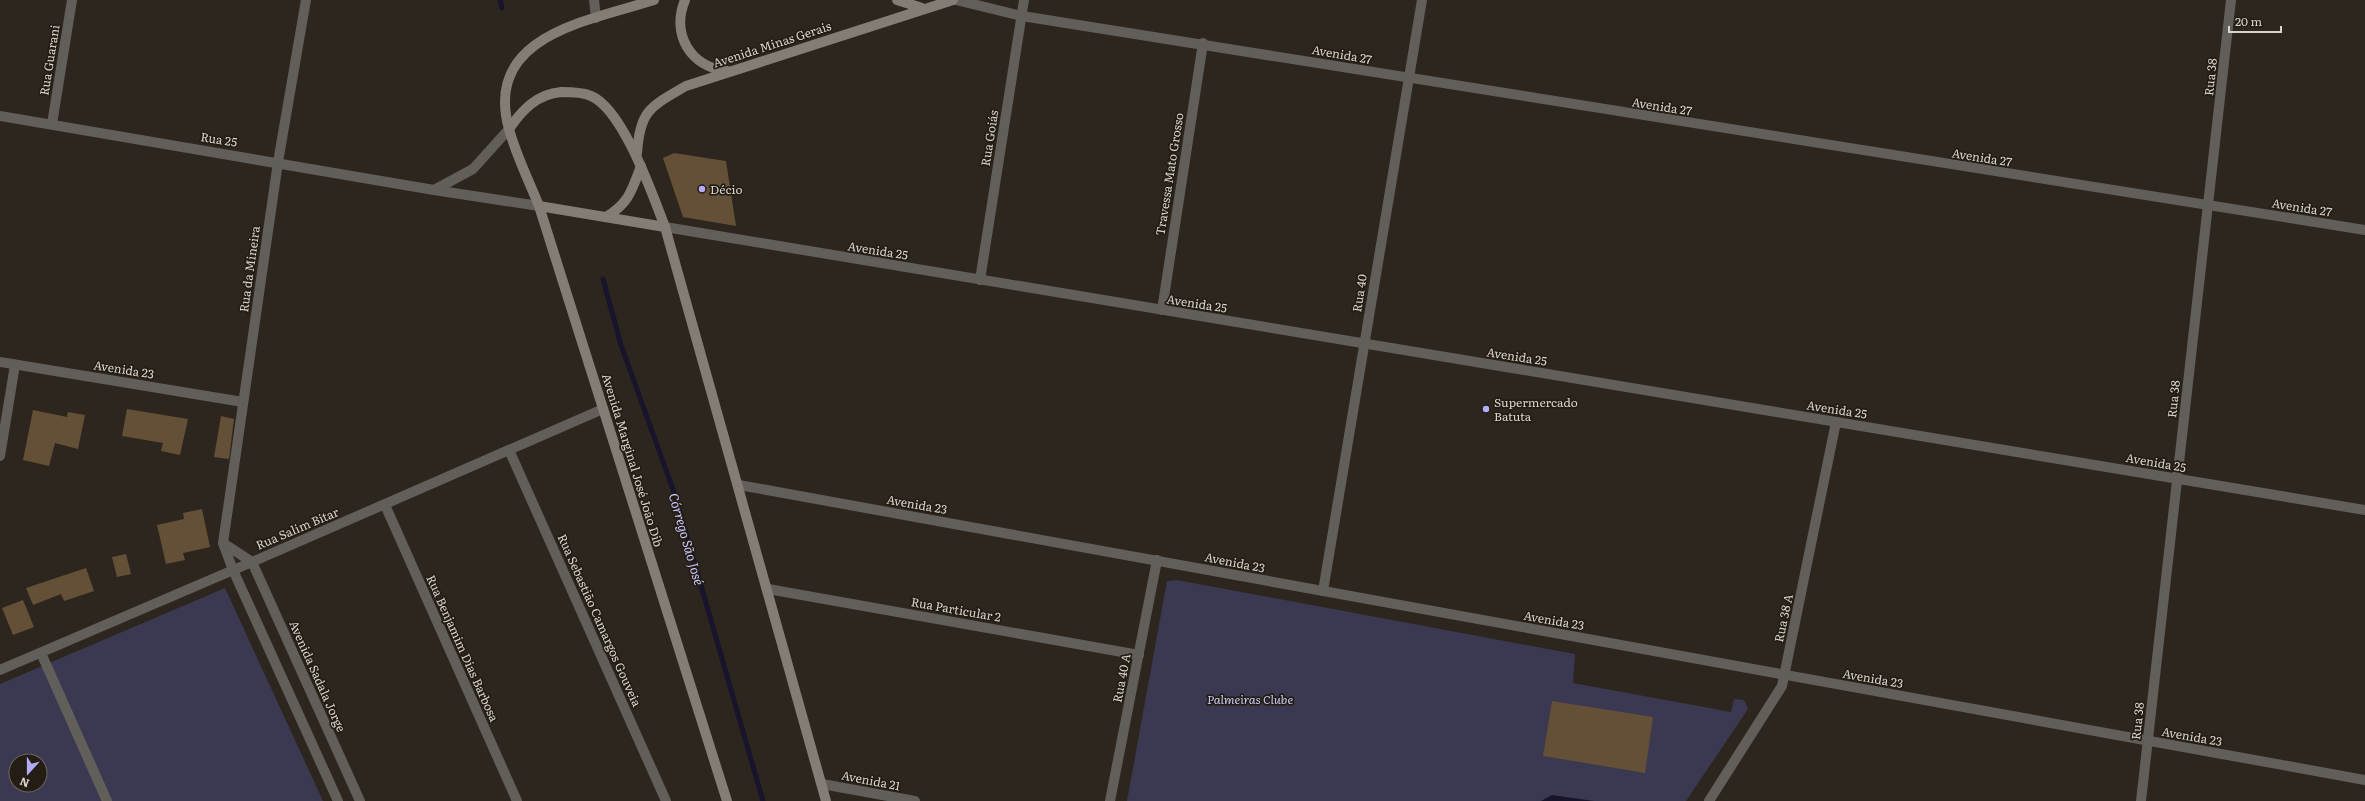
<svg xmlns="http://www.w3.org/2000/svg" width="2365" height="801" viewBox="0 0 2365 801" font-family="Literata,serif">
<rect width="100%" height="100%" fill="#2d261e"/>
<g fill="#3b3951" fill-rule="evenodd">
<polygon points="1177,580 1575,654 1573,683 1731,712 1734,699 1744,700 1748,709 1686,801 1127,801 1167,581"/>
<path d="M225 588 323 801H0V684ZM16 761H40V785H16Z"/>
</g>
<polygon fill="#17142c" points="1552,795 1594,801 1541,801"/>
<g fill="none" stroke-linecap="round" stroke-linejoin="round">
<g stroke="#17142c" stroke-width="5">
<polyline points="500,0 502,8"/>
<polyline points="603,279 621,345 675,495 763,801"/>
</g>
</g>
<g fill="#635036">
<polygon points="674,153 726,161 736,226 683,217 663,158"/>
<polygon points="127,409 188,419 180,455 161,451 163,443 122,436"/>
<polygon points="33,410 67,417 68,412 85,415 78,449 55,443 49,466 23,460"/>
<polygon points="221,416 234,419 229,459 214,457"/>
<polygon points="202,509 210,547 183,553 185,560 166,564 157,525 184,519 183,513"/>
<polygon points="126,554 131,574 117,577 112,557"/>
<polygon points="86,568 94,591 64,601 61,594 33,605 26,588"/>
<polygon points="23,600 34,627 13,635 2,608"/>
<polygon points="1552,701 1653,717 1645,773 1543,756"/>
</g>
<g fill="none" stroke-linecap="round" stroke-linejoin="round">
<g stroke="#625e5a" stroke-width="10">
<polyline points="594,0 596,18"/>
<polyline points="956,0 1022,16 2365,230"/>
<polyline points="52,124 72,0"/>
<polyline points="665,227 2365,510"/>
<polyline points="980,280 1024,0"/>
<polyline points="1162,310 1203,43"/>
<polyline points="0,362 243,402"/>
<polyline points="509,450 666,801"/>
<polyline points="0,456 15,365"/>
<polyline points="739,485 2365,780"/>
<polyline points="385,505 517,801"/>
<polyline points="223,543 252,562 603,409"/>
<polyline points="233,570 223,543 278,162 306,0"/>
<polyline points="768,589 1139,655"/>
<polyline points="1323,591 1422,0"/>
<polyline points="41,653 107,801"/>
<polyline points="822,784 915,801"/>
<polyline points="1110,801 1157,560"/>
<polyline points="1709,801 1782,686 1836,422"/>
<polyline points="2141,801 2231,0"/>
</g>
<g stroke="#625e5a" stroke-width="10">
<polyline points="0,116 434,190 539,206"/>
<polyline points="434,190 473,169 509,129"/>
<polyline points="233,570 338,801"/>
<polyline points="0,670 252,562 360,801"/>
</g>
<g stroke="#837d76" stroke-width="10">
<path d="M654 0C589 21 483 35 509 129 516 155 529 181 539 206L727 801"/>
<path d="M685 0C671 34 690 67 727 71"/>
<polyline points="897,0 922,8"/>
<path d="M509 129C522 110 537 94 561 92 570 92 583 92 591 96 623 109 653 196 665 227L826 801"/>
<path d="M637 153C640 110 650 107 686 86L953 0"/>
<polyline points="539,206 665,227"/>
<path d="M606 217C629 203 632 190 641 166"/>
</g>
</g>
<g fill="#b3adf9" stroke="#231d14" stroke-width="1.5">
<circle cx="702" cy="189" r="4"/>
<circle cx="1486" cy="409" r="4"/>
</g>
<g text-anchor="middle" dominant-baseline="central" stroke-width="3.5" stroke-linejoin="round" paint-order="stroke">
<g font-size="12" fill="#d7d3cd" stroke="#231d14">
<text transform="translate(772 44) rotate(-18)">Avenida Minas Gerais</text>
<text transform="translate(1342 54) rotate(10)">Avenida 27</text>
<text transform="translate(49 60) rotate(-81)">Rua Guarani</text>
<text transform="translate(2210 77) rotate(-84)">Rua 38</text>
<text transform="translate(1662 106) rotate(9)">Avenida 27</text>
<text transform="translate(989 138) rotate(-81)">Rua Goiás</text>
<text transform="translate(219 139) rotate(9)">Rua 25</text>
<text transform="translate(1982 157) rotate(9)">Avenida 27</text>
<text transform="translate(1169 174) rotate(-81)">Travessa Mato Grosso</text>
<text transform="translate(2302 207) rotate(9)">Avenida 27</text>
<text transform="translate(878 250) rotate(9)">Avenida 25</text>
<text transform="translate(249 269) rotate(-82)">Rua da Mineira</text>
<text transform="translate(1359 293) rotate(-81)">Rua 40</text>
<text transform="translate(1197 303) rotate(9)">Avenida 25</text>
<text transform="translate(1517 356) rotate(9)">Avenida 25</text>
<text transform="translate(124 369) rotate(9)">Avenida 23</text>
<text transform="translate(2173 399) rotate(-84)">Rua 38</text>
<text transform="translate(1837 409) rotate(9)">Avenida 25</text>
<text transform="translate(633 460) rotate(73)">Avenida Marginal José João Dib</text>
<text transform="translate(2156 462) rotate(10)">Avenida 25</text>
<text transform="translate(917 504) rotate(10)">Avenida 23</text>
<text transform="translate(297 528) rotate(-23)">Rua Salim Bitar</text>
<text transform="translate(1235 562) rotate(11)">Avenida 23</text>
<text transform="translate(956 609) rotate(10)">Rua Particular 2</text>
<text transform="translate(1783 618) rotate(-78)">Rua 38 A</text>
<text transform="translate(600 620) rotate(66)">Rua Sebastião Camargos Gouveia</text>
<text transform="translate(1554 620) rotate(10)">Avenida 23</text>
<text transform="translate(463 648) rotate(66)">Rua Benjamim Dias Barbosa</text>
<text transform="translate(318 676) rotate(66)">Avenida Sadala Jorge</text>
<text transform="translate(1121 678) rotate(-79)">Rua 40 A</text>
<text transform="translate(1873 678) rotate(10)">Avenida 23</text>
<text transform="translate(2137 721) rotate(-84)">Rua 38</text>
<text transform="translate(2192 736) rotate(10)">Avenida 23</text>
<text transform="translate(871 780) rotate(11)">Avenida 21</text>
</g>
<g font-size="12" fill="#d7d3cd" stroke="#231d14" text-anchor="start">
<text x="710" y="189">Décio</text>
<text x="1494" y="402">Supermercado<tspan x="1494" dy="14">Batuta</tspan></text>
</g>
<g font-size="12" font-style="italic" fill="#ccc9f6" stroke="#231d14">
<text x="1250" y="699">Palmeiras Clube</text>
</g>
<g font-size="13" font-style="italic" fill="#c9c6fd" stroke="#231d14">
<text transform="translate(687 539) rotate(74)">Córrego São José</text>
</g>
</g>
<g transform="translate(28 773) rotate(201)"><circle r="19" fill="#231d14" stroke="#6b665e"/>
<path d="M0-3L7 15L0 10L-7 15Z" fill="#b3adf9"/>
<text y="-6" font-size="11" font-weight="bold" text-anchor="middle" fill="#d7d3cd">N</text>
</g>
<path d="M2229 26v6h52v-6" fill="none" stroke="#d7d3cd" stroke-width="2"/>
<text x="2235" y="26" font-size="12" fill="#d7d3cd" stroke="#231d14" stroke-width="3" paint-order="stroke">20 m</text>
</svg>
